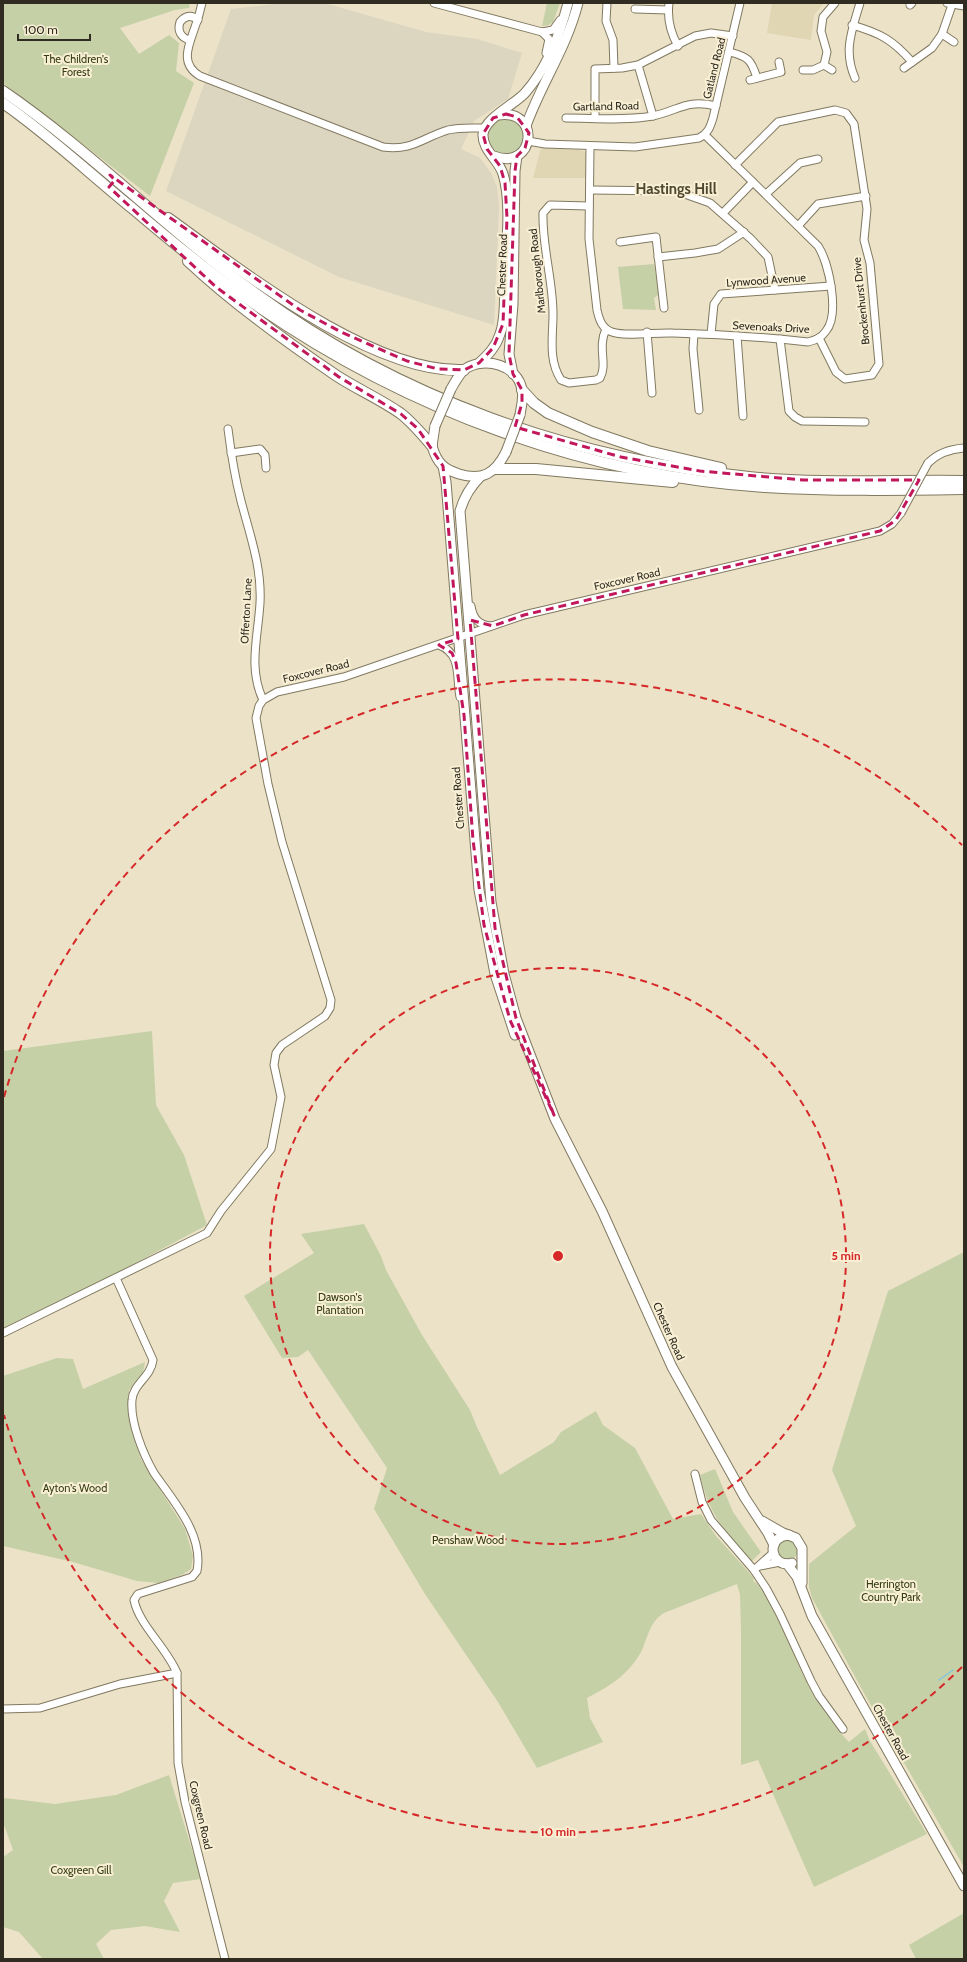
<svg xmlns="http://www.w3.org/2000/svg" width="967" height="1962" viewBox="0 0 967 1962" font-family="Cabin,sans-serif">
<rect width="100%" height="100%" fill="#ebe2c7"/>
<g fill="#e0d6b4">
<polygon points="772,3 824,3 814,15 811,40 767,33"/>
<polygon points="541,148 579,150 586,152 587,178 533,178"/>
</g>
<polygon fill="#dcd5c0" points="324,3 426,32 477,39 522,53 508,99 474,121 461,149 480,158 491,173 497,187 499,206 494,325 339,277 166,191 231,9 275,4"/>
<g fill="#c6d0a7">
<polygon points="3,3 190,3 189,8 175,10 120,28 139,54 169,35 179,43 176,71 194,83 150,196 3,83"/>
<polygon points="547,3 560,3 553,22 549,25 542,26"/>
<circle cx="506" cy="136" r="18"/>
<polygon points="654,264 659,294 654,298 656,310 623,309 618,267"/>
<polygon points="152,1031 156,1105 184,1155 207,1225 51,1308 3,1330 3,1051"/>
<path d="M364 1224 381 1256 386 1270 422 1335 470 1410 477 1427 500 1475 554 1442 561 1432 596 1411 603 1425 635 1448 673 1519 701 1514 716 1536 754 1578 753 1581C768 1587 795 1659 804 1677 817 1700 831 1724 849 1742L865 1729 870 1741 927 1834 814 1887 758 1760 741 1765V1629L740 1595 737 1584 664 1613C649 1622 648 1638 641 1652 628 1675 610 1686 587 1698L590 1718 603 1742 537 1768 498 1702 425 1594 374 1509 387 1468 308 1350 298 1357 282 1358 244 1296 314 1253 301 1234Z"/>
<polygon points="964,1252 964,1867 864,1693 812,1598 809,1587 809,1564 856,1526 832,1470 888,1291"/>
<polygon points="57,1358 73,1359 83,1389 145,1362 143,1373 129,1390 129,1416 141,1459 185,1529 193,1556 191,1569 182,1575 159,1583 137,1581 73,1562 3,1546 3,1376"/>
<path d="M715 1469 733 1512 761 1552 751 1562C725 1531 709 1515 700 1475Z"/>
<circle cx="788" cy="1550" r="10"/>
<polygon points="169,1775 201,1879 173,1883 164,1901 180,1932 145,1926 111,1930 96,1944 104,1959 43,1959 19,1932 3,1927 3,1857 13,1850 3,1822 3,1801 5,1798 55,1804 116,1795"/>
<polygon points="964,1913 964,1959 916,1959 909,1945"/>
</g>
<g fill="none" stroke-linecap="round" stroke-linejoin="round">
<polyline stroke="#81c8da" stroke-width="1.5" points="939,1680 953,1670"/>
<defs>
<g id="minor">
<path d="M202 3C200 10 199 17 196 24 190 43 178 63 200 76L383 147C412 151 422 138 448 130 460 127 472 128 484 128"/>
<polyline points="434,3 542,32 553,30 560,20"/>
<polyline points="607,3 606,21 613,40 614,68"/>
<path d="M669 3C667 19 670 32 678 46"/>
<polyline points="947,3 964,6"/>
<polyline points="910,5 912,3"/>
<polyline points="635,9 668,10"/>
<path d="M852 25C880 33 893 40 912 62"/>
<polyline points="542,32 549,39 546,53"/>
<polyline points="942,34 954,42"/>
<path d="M190 40C181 38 177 31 180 22 185 16 191 14 198 20"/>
<path d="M730 52C748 57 751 59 757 78"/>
<polyline points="638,65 653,116"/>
<polyline points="824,65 832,70"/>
<polyline points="904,68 932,48 942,34 952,5"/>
<polyline points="803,70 813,70 824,65 827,52 821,31 823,17 835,3"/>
<path d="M855 78C843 51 852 30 860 3"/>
<polyline points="750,80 781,72 779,62"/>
<path d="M566 118C594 118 624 121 653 116 680 110 686 99 716 106"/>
<polyline points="595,118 595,69 622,68 638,65 695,36 711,33 733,36"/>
<path d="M528 141 545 144 635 147 699 138C708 133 710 128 713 118L740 3"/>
<path d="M590 146 589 239 597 310C599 319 602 329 612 332 625 337 657 332 673 333 718 334 763 337 808 342 816 340 821 338 826 331 840 314 829 263 818 246L705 135"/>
<polyline points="735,165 778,122 835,110 846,113 854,124 867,209 864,240 870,263 879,364 872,375 845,379 836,372 819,338"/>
<polyline points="590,190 676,191 710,203 751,239 768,257 775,290"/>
<polyline points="766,194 800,163 818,159"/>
<path d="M589 206 550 205 543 213C542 247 553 280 553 314 553 337 548 360 561 380L569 383 596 380 600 378C608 364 597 348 606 329"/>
<polyline points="723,213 753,182"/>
<polyline points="798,226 818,204 866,196"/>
<polyline points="620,242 656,237 664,308"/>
<polyline points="658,257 695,253 718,249 744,232"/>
<polyline points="647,332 652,393"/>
<polyline points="694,334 693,349 699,410"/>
<polyline points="711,334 714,304 721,294 831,286"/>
<polyline points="737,336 743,416"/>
<polyline points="780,339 789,411 795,417 802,421 865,422"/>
<path d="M228 429C231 453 235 478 241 501 250 535 262 568 260 603 258 637 248 668 263 700"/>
<polyline points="231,453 260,449 265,455 266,468"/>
<path d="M928 463C938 453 950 449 964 448"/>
<path d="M471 606C473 618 478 625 491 626"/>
<path d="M439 645C462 654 456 676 460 697"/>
<path d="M116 1278 153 1360C151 1377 133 1384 132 1400 130 1422 143 1454 154 1473 173 1501 204 1534 197 1571L192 1577 138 1594 134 1600C139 1625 167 1648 177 1673L178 1763 185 1802 225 1959"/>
<polyline points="3,1333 207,1233 221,1211 271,1149 281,1097 274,1065 276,1053 282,1045 325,1016 330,1008 331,1000 282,842 268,784 256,718 259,706 263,700 277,692 344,677 524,615 880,531 892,524 901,513"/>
<polyline points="695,1474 702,1502 711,1520 754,1570 766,1588 780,1614 811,1681 819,1696 843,1729"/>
<polyline points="760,1566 780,1562"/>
<polyline points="754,1570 773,1553"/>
<polyline points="3,1709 40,1708 120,1684 177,1673"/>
</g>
<g id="major">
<path d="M526 126C541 84 567 47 578 3"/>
<path d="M494 156C535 172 542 108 498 115"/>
<path d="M479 363C488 355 496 347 500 334 506 318 504 297 505 280 506 249 512 203 503 174 499 160 482 150 483 134 485 118 514 105 525 93 547 68 560 34 568 3"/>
<polyline points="513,374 509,354 513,304 515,171 517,156"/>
<path d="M451 389C455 382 459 374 465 369 485 356 518 365 522 390 524 398 521 407 520 415"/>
<path d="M435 426 432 446C434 453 437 460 442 465 446 469 453 472 459 474 482 481 495 474 506 452"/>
<polyline points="443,466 446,482 479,890 495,974 515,1035"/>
<path d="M480 477C470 487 464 497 460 511L491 902 504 974 516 1018 555 1119 602 1211 672 1367 745 1498 768 1533 774 1545"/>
<polyline points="762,1521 783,1533 796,1538 802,1548 802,1583"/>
<path d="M789 1535C764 1537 771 1569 792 1563"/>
<polyline points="787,1564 797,1577 812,1616 964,1886"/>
</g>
<g id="highway">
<path d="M3 91C92 152 167 230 255 293 399 398 571 459 749 477 819 484 894 480 964 481"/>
<path d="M3 103C49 135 89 173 132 208 173 243 215 277 259 307 407 409 585 476 765 487 831 491 898 490 964 489"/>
<path d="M168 218C242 271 372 374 464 370"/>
<path d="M188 261C234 304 285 341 337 376 357 389 380 399 400 413 412 422 422 434 432 446"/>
<polyline points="522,390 534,403 548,413 592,432 648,451 721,468"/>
<polyline points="495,469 536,469 673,482"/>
</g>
</defs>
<use href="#minor" stroke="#817960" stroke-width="9"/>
<use href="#major" stroke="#817960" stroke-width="11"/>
<use href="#highway" stroke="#817960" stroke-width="12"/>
<use href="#minor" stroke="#fff" stroke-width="7"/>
<use href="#major" stroke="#fff" stroke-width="9"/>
<use href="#highway" stroke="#fff" stroke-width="10"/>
<defs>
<polyline id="minor-bridge" points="901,513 928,463"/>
<g id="major-bridge">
<polyline points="435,426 451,389"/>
<polyline points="506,452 520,415"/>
</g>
</defs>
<use href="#minor-bridge" stroke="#817960" stroke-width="9" stroke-linecap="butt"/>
<use href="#major-bridge" stroke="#817960" stroke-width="11" stroke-linecap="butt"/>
<use href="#minor-bridge" stroke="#fff" stroke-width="7"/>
<use href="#major-bridge" stroke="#fff" stroke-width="9"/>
</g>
<path fill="none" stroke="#c2185b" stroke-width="3" stroke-dasharray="8 5" stroke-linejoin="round" d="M506 114 517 117 529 133 525 148 517 156 515 171 509 354 513 374 522 390V403L515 427 621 457 700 471 803 480H919L896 520 880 531 524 615 493 626 470 620 495 928 516 1018 554 1115 510 1020 484 925 473 840 464 715 456 663 452 653 439 645 458 639 443 466 418 429 401 414 339 377 216 287 109 187 115 180 110 175 300 310 341 332 407 361 438 369 464 370 479 363 493 348 503 324 507 218 505 183 500 166 487 149 483 134 493 118Z"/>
<g fill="none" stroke="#d62828" stroke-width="2" stroke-dasharray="7 5">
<circle cx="558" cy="1256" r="288"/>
<path d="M962 1667A576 576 0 0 1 4 1415M4 1097A576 576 0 0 1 962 845"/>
</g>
<g text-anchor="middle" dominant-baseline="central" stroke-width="4" stroke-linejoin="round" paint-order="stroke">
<g font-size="11" fill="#343c12" stroke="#f8efd4">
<text x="76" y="59">The Children's<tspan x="76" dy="13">Forest</tspan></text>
<text x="340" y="1297">Dawson's<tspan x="340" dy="13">Plantation</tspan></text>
<text x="75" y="1488">Ayton's Wood</text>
<text x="468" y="1540">Penshaw Wood</text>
<text x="891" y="1584">Herrington<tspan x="891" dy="13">Country Park</tspan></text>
<text x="81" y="1870">Coxgreen Gill</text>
</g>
<g font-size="11" fill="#302c22" stroke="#f8efd4">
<text transform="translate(714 68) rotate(-76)">Gatland Road</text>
<text transform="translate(606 106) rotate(-1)">Gartland Road</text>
<text transform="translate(502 265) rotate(-88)">Chester Road</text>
<text transform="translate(537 271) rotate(-96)">Marlborough Road</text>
<text transform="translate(766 280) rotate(-4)">Lynwood Avenue</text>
<text transform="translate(861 301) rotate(-96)">Brockenhurst Drive</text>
<text transform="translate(771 327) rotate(3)">Sevenoaks Drive</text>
<text transform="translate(627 579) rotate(-13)">Foxcover Road</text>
<text transform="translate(246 611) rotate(-87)">Offerton Lane</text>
<text transform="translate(316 671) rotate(-14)">Foxcover Road</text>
<text transform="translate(458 798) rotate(-94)">Chester Road</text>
<text transform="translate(669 1331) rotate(66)">Chester Road</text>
<text transform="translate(891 1732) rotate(61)">Chester Road</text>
<text transform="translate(201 1815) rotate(77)">Coxgreen Road</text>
</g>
<g font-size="15" font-weight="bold" fill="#4e4730" stroke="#f8efd4">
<text x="676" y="189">Hastings Hill</text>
</g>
</g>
<circle cx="558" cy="1256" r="6" fill="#d62828" stroke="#f8efd4" stroke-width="2"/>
<g font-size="12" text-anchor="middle" font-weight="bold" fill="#d62828" stroke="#f8efd4" stroke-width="4" stroke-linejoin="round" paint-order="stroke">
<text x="846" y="1260">5 min</text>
<text x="558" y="1836">10 min</text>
</g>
<rect width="967" height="1962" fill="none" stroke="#302c22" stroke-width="8"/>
<path d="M18 34v6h72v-6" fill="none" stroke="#302c22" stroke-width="2"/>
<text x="24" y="34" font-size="12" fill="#302c22" stroke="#f8efd4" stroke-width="3" paint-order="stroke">100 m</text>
</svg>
